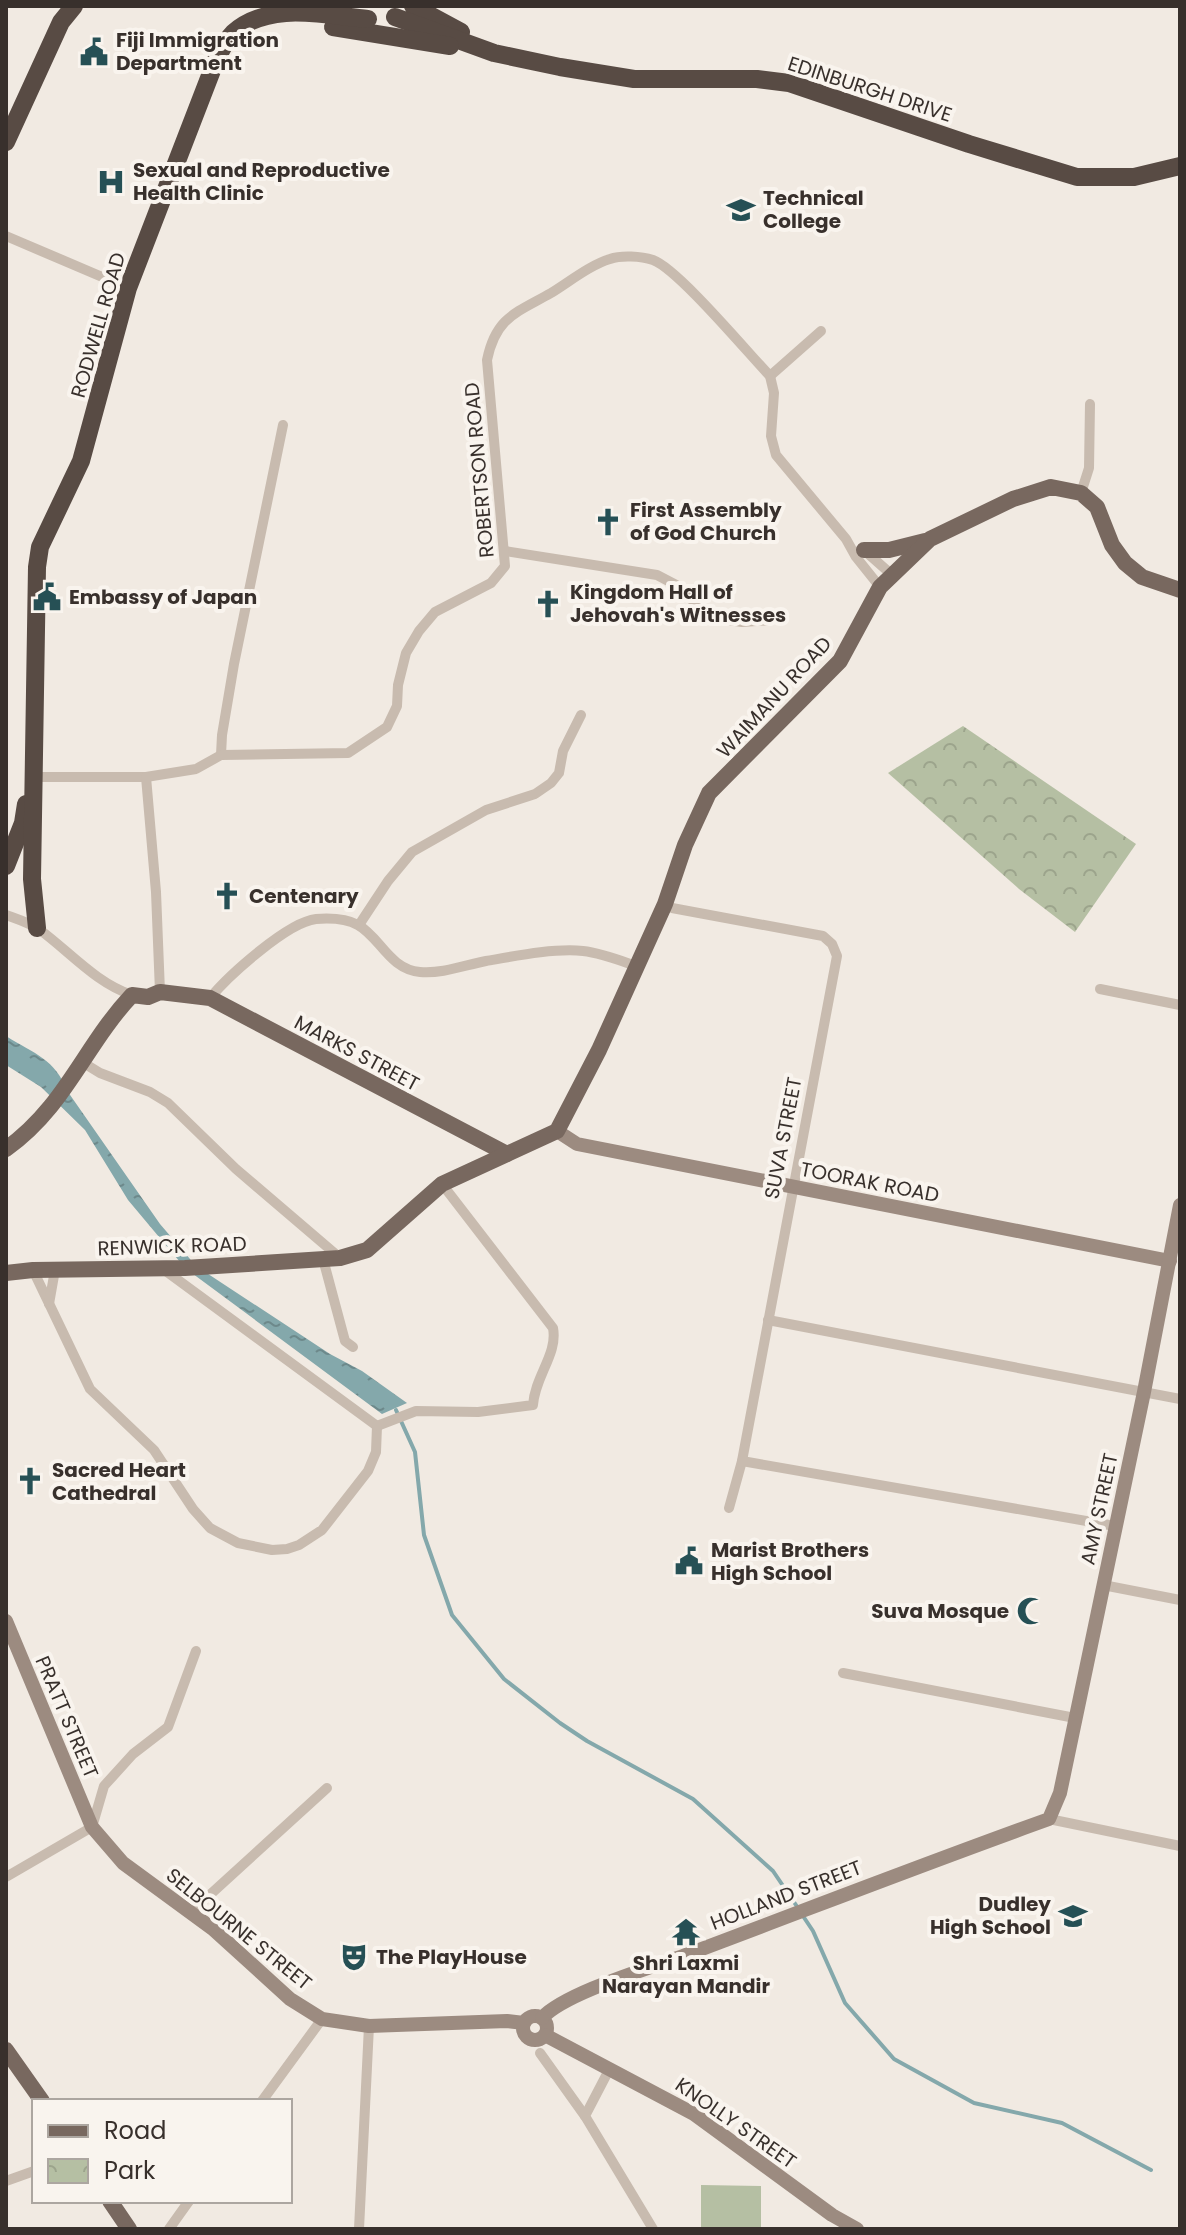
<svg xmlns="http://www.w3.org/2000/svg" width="1186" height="2235" viewBox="0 0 1186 2235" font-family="Poppins,sans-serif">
<defs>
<pattern id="park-crowns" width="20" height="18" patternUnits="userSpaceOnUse" patternTransform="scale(2)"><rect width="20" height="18" fill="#b5bfa3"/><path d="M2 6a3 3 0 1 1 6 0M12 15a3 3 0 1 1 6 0" fill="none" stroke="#9ca48c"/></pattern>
<pattern id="water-ripples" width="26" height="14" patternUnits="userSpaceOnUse" patternTransform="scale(2)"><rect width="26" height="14" fill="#84a8ab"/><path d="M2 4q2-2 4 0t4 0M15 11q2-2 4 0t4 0" fill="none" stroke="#6d898b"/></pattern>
</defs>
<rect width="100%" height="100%" fill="#f1eae2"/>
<polygon fill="#b5bfa3" points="701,2185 761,2186 761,2229 701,2229"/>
<polygon fill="url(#park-crowns)" points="963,726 1136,844 1075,932 1019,889 888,773"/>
<path fill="url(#water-ripples)" d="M6 1036C36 1055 54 1058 68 1092L160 1224 196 1266 330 1354 362 1371 407 1403 382 1414 185 1268 128 1200 85 1130 41 1087 6 1065Z"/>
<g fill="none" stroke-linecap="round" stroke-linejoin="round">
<g stroke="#84a8ab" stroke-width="4">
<polyline points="396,1410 415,1452 424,1535 452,1615 504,1679 560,1723 587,1741 693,1799 773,1871 798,1908"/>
<polyline points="803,1916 813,1931 845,2003 894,2059 974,2103 1062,2123 1151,2170"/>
</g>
<g stroke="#c8bbaf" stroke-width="10">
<polyline points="6,236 128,288"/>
<polyline points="770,376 821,331"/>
<polyline points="1081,493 1089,468 1090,404"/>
<polyline points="505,551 657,575 680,587 708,617 742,622 771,620"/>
<polyline points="865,551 891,574"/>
<polyline points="221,755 222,735 234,664 283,425"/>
<path d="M35 777H146L196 769 221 755 348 753 387 727 397 706 398 685 406 653 419 631 435 612 491 583 505 566 487 360C496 317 516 313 551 293 569 282 590 265 610 259 621 255 641 256 653 260 678 269 748 353 770 376L774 393 771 436 776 455 846 539 856 557 880 587"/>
<polyline points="146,777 156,892 160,992"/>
<polyline points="665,904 672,908 823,936 832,944 837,956 742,1461 729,1508"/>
<path d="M6 915C17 919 30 923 40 930 70 952 96 983 132 995"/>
<polyline points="359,925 388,881 412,852 486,810 535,794 551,783 559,773 563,751 581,715"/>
<polyline points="1100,989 1180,1005"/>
<path d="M210 998C229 975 288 922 316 919 329 918 347 919 358 925 380 937 389 969 420 972 442 974 465 965 486 961 515 956 555 948 583 951 601 953 619 960 636 966"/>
<polyline points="82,1062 100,1073 150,1092 168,1103 236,1169 339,1257"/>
<polyline points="323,1259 345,1341 353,1347"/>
<polyline points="163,1269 377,1426"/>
<polyline points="33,1270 90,1389 154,1450 193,1509 210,1528 238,1543 272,1550 287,1549 299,1545 322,1530 368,1471 376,1452 377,1426"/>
<polyline points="49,1304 55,1270"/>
<polyline points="768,1320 1180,1399"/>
<path d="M377 1426 416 1411 478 1412 533 1405C535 1376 558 1354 553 1328L442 1184"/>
<polyline points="742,1461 1115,1526"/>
<polyline points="1103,1585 1180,1600"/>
<polyline points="843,1673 1075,1718"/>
<polyline points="1049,1819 1180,1846"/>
<polyline points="6,1877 92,1827 104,1786 133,1754 168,1727 196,1651"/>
<polyline points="191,1912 327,1788"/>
<polyline points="540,2053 585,2116"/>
<polyline points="610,2068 585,2116 653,2229"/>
<polyline points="262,2101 322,2019"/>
<polyline points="6,2181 34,2171"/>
<polyline points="169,2229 189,2201"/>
<polyline points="359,2229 369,2026"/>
</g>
<g stroke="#9c8b80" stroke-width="14">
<polyline points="557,1131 577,1144 1170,1261"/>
<polyline points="6,1621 92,1827 123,1863 213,1929 290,1999 322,2019 369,2026 507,2021 524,2023"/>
<circle cx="535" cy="2028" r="12"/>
<path d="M542 2018C566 1992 654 1967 691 1953 811 1908 929 1862 1049 1819L1060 1793 1144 1392 1180 1205"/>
<polyline points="545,2035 694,2114 832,2215 857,2229"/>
</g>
<g stroke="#78685f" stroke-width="16">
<polyline points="864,550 889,550 925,541"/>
<path d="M6 1149C66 1106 84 1046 132 995L148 997 160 992 210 998 507 1154 557 1131 599 1050 665 904 685 845 709 793 840 661 880 587 930 539 1013 499 1051 487 1081 493 1097 507 1112 545 1125 563 1142 577 1180 590"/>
<polyline points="6,1273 33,1270 185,1268 340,1258 367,1250 442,1184 507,1154"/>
<polyline points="6,2050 42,2101"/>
<polyline points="110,2201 129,2229"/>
</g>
<g stroke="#584b44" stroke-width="18">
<polyline points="413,6 461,32"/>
<polyline points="395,17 494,53 560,67 634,79 757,79 789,83 969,144 1077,177 1134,177 1180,166"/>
<polyline points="333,27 450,46"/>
<polyline points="6,142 61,22 74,6"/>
<polyline points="6,866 23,823 26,804"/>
<path d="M37 928 32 879 37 567 40 547 81 461 128 288 216 60C221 51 226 40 233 33 269 1 324 15 368 19"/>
</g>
</g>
<defs>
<symbol id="civic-bare" viewBox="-9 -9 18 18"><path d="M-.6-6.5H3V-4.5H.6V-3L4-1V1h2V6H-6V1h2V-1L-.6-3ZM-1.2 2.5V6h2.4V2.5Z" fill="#265055" stroke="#f9f4ee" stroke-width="2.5" paint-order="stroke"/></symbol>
<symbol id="hospital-bare" viewBox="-9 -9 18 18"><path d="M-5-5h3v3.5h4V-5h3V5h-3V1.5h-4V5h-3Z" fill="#265055" stroke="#f9f4ee" stroke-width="2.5" paint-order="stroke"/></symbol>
<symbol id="university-bare" viewBox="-9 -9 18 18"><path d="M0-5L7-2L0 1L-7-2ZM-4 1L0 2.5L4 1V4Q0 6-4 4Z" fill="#265055" stroke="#f9f4ee" stroke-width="2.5" paint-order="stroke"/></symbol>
<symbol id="church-bare" viewBox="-9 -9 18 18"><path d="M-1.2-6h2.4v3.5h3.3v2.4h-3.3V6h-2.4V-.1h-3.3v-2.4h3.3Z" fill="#265055" stroke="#f9f4ee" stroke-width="2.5" paint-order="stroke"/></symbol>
<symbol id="mosque-bare" viewBox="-9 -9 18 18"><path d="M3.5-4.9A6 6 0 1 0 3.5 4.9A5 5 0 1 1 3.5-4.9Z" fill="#265055" stroke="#f9f4ee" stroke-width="2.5" paint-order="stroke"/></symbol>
<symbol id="school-bare" viewBox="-9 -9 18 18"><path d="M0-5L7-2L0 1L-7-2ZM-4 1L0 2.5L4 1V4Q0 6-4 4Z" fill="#265055" stroke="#f9f4ee" stroke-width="2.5" paint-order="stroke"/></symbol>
<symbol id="temple-bare" viewBox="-9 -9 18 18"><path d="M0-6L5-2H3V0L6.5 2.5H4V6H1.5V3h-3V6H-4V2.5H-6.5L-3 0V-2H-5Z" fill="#265055" stroke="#f9f4ee" stroke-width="2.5" paint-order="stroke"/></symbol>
<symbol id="theatre-bare" viewBox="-9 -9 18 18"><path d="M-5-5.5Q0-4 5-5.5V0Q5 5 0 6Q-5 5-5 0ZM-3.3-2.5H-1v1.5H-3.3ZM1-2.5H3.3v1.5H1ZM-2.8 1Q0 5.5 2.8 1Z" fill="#265055" stroke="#f9f4ee" stroke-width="2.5" paint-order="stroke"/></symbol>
</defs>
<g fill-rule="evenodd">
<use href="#civic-bare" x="74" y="32" width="40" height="40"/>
<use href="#hospital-bare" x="91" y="162" width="40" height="40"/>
<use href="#university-bare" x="721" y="190" width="40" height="40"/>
<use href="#church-bare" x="588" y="502" width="40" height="40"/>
<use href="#civic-bare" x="27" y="577" width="40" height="40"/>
<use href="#church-bare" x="528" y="584" width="40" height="40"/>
<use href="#church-bare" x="207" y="876" width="40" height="40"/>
<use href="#church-bare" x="10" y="1461" width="40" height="40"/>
<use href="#civic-bare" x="669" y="1541" width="40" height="40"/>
<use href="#mosque-bare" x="1011" y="1591" width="40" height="40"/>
<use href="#school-bare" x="1053" y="1896" width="40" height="40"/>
<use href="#temple-bare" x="666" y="1912" width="40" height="40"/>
<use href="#theatre-bare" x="334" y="1937" width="40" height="40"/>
</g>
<g text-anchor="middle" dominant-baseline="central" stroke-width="8" stroke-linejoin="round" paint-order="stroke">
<g font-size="20" font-weight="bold" fill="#38302c" stroke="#f9f4ee" text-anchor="start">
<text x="116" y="40">Fiji Immigration<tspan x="116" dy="23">Department</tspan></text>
<text x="133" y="170">Sexual and Reproductive<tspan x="133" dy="23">Health Clinic</tspan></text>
<text x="763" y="198">Technical<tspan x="763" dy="23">College</tspan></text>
<text x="630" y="510">First Assembly<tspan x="630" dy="23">of God Church</tspan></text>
<text x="570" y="592">Kingdom Hall of<tspan x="570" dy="23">Jehovah's Witnesses</tspan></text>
<text x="69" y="597">Embassy of Japan</text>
<text x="249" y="896">Centenary</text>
<text x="52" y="1470">Sacred Heart<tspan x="52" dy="23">Cathedral</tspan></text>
<text x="711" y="1550">Marist Brothers<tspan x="711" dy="23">High School</tspan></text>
<text x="1009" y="1611" text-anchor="end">Suva Mosque</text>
<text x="1051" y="1904" text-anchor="end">Dudley<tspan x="1051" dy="23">High School</tspan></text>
<text x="376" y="1957">The PlayHouse</text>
<text x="686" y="1963" text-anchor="middle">Shri Laxmi<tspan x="686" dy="23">Narayan Mandir</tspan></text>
</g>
<g font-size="20" fill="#38302c" stroke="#f9f4ee">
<text transform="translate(870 89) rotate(18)">EDINBURGH DRIVE</text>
<text transform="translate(98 325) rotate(-74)">RODWELL ROAD</text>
<text transform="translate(479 470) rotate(-95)">ROBERTSON ROAD</text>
<text transform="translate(774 697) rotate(-47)">WAIMANU ROAD</text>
<text transform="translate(357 1053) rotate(28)">MARKS STREET</text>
<text transform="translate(783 1138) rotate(-79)">SUVA STREET</text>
<text transform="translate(870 1182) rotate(11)">TOORAK ROAD</text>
<text transform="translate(172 1246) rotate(-2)">RENWICK ROAD</text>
<text transform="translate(1099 1509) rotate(-78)">AMY STREET</text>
<text transform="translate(67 1717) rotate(67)">PRATT STREET</text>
<text transform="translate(786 1895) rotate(-21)">HOLLAND STREET</text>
<text transform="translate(239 1929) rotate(39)">SELBOURNE STREET</text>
<text transform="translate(736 2123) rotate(35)">KNOLLY STREET</text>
</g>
</g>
<rect width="1186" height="2235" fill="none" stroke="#38302c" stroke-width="16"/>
<rect x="32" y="2099" width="260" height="104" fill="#f9f4ee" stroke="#aca6a0" stroke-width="2"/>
<rect x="48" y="2125" width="40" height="12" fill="#78685f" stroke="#aca6a0" stroke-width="2"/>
<text x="104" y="2139" font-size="24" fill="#38302c">Road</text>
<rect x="48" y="2159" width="40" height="24" fill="url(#park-crowns)" stroke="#aca6a0" stroke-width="2"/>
<text x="104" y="2179" font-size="24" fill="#38302c">Park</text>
</svg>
